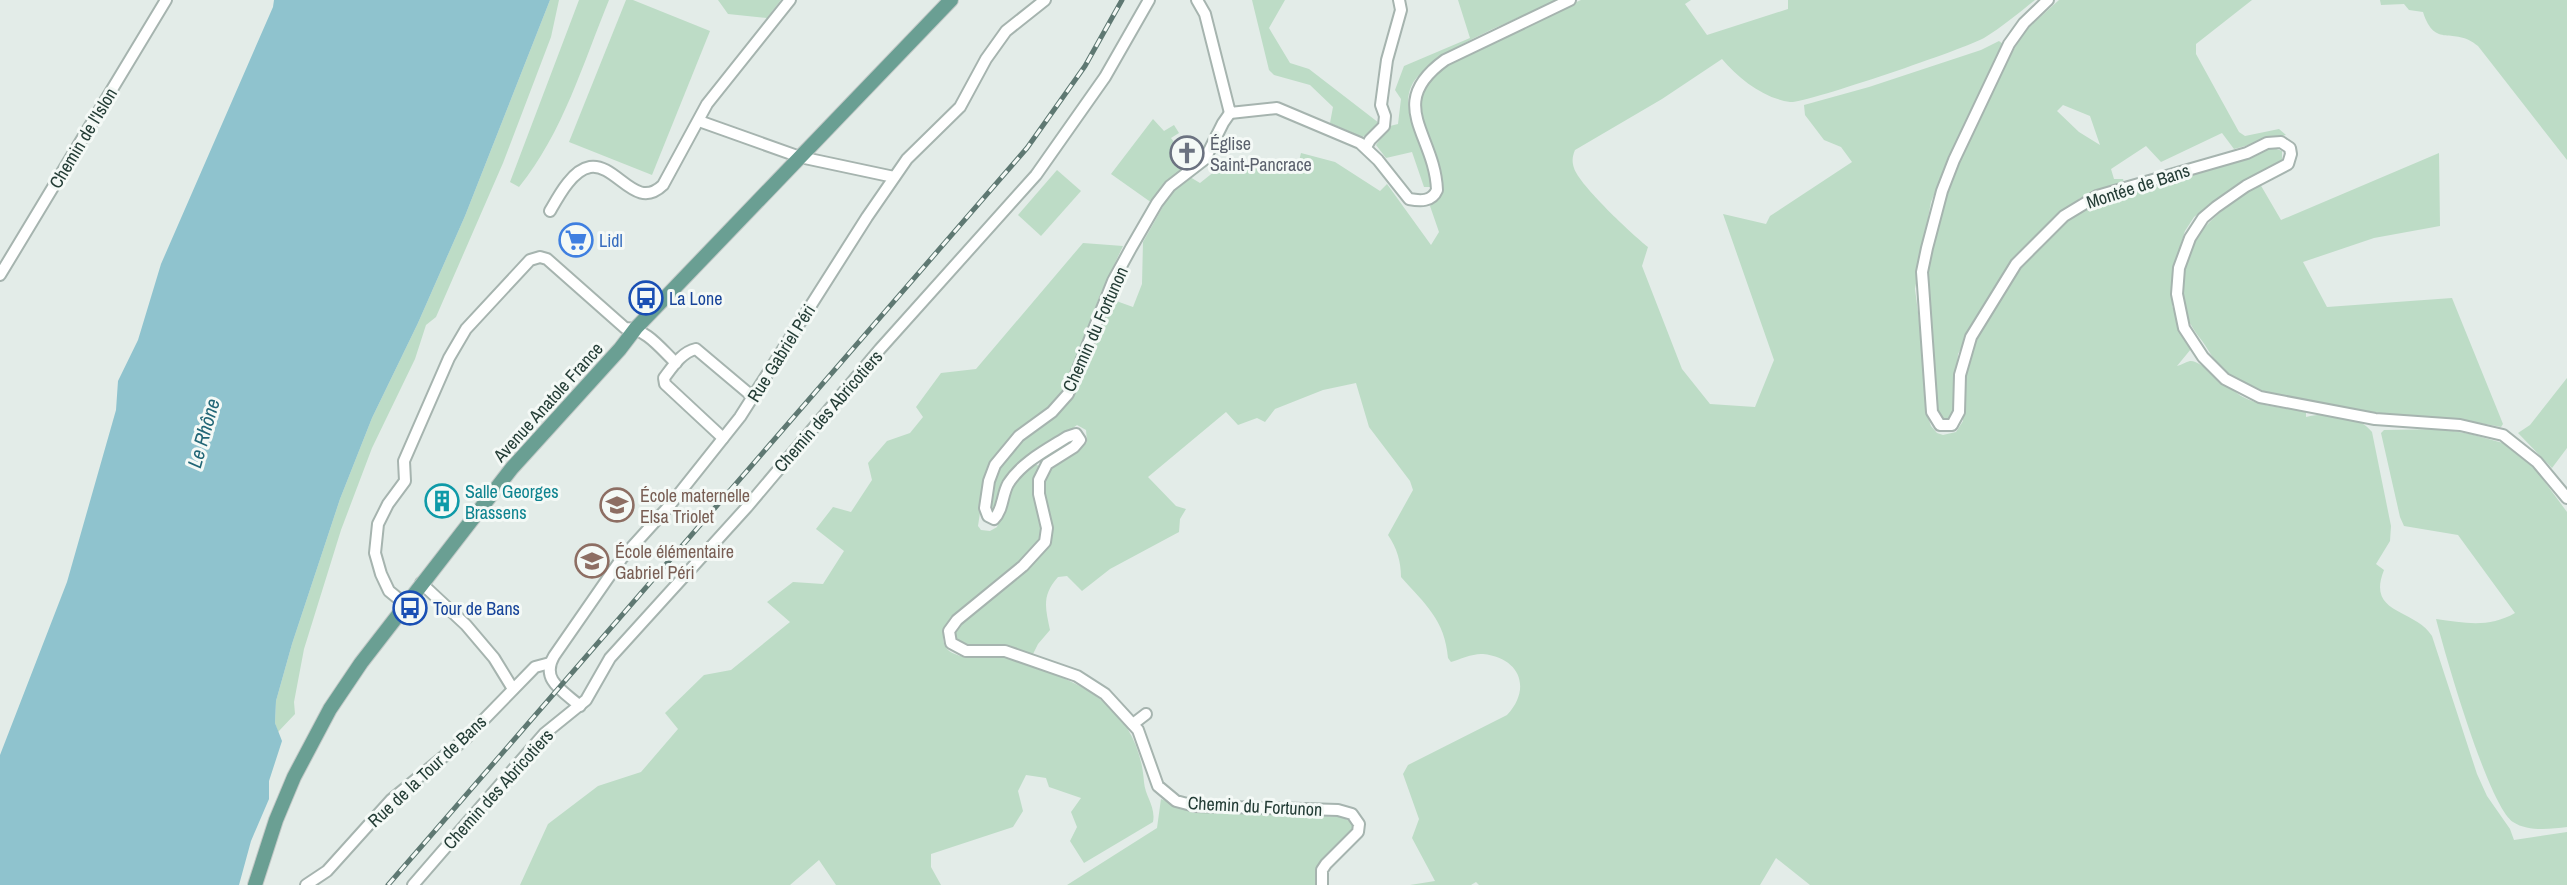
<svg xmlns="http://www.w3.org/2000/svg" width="2567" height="885" viewBox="0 0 2567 885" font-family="'Archivo Narrow',sans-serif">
<rect width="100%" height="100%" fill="#e3ece8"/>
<g fill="#bddcc6" fill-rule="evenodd">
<polygon points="550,0 559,0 551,37 503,163 436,317 426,325 415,359 372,448 341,530 304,649 294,702 295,714 278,732 275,723 276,701 292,644 340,499 372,418 418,323 465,216"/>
<path d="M579 0H609C583 63 563 133 519 187L510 182Z"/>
<polygon points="626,0 633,0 710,31 652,175 569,142"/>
<polygon points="718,0 781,0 767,18 728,14"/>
<polygon points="1252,0 1285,0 1269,28 1290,63 1309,69 1379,123 1377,130 1362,137 1330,123 1333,107 1310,85 1274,75 1269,70"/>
<path d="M1458 0H1560C1525 15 1425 53 1411 87 1404 103 1412 120 1418 135 1424 150 1437 172 1430 187H1424L1412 152 1386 158 1376 145 1390 126 1398 124 1401 99 1395 90 1404 66 1470 38Z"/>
<path d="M1581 0H1691L1685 4 1707 35 1788 9V0H2035C2019 13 2002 27 1984 38 1967 48 1804 104 1790 102 1763 98 1739 79 1722 59L1662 99 1575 150C1572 157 1572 162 1574 168 1579 185 1633 235 1648 247L1642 266 1682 369 1710 404 1755 407 1774 360 1723 214 1766 224 1770 216 1852 162 1841 147 1824 140 1805 115 1804 105 1869 87 1981 50 1999 41 2003 44 1957 139 1931 202 1915 289 1924 359 1927 414 1931 426 1937 433 1943 435 1956 432 1963 421 1962 379 1978 331 2019 269 2068 219 2086 206 2117 194 2248 157 2271 147 2282 151V161L2230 191 2194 217 2185 231 2177 256 2172 306 2191 349 2177 366C2181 365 2186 362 2190 361 2202 360 2230 390 2243 397 2262 407 2285 408 2306 411V417C2325 411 2360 415 2372 432L2391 526 2390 541 2376 564 2384 570C2366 615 2414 608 2432 636L2477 774 2487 796 2510 829 2514 840 2567 832V885H1810L1776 858 1760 885H1479L1476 882 1471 885H1410L1435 881 1412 838 1419 819 1403 774 1408 765 1507 715C1532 688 1520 658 1483 654 1474 653 1460 659 1451 662L1448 658C1445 620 1425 604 1401 577 1401 562 1397 548 1388 535L1413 490 1410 481 1369 427 1356 383 1323 390 1275 409 1265 422 1257 418 1238 425 1226 412 1148 477 1176 506 1186 509 1180 519 1179 532 1110 569 1082 591 1067 576 1058 577C1042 595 1045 607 1050 630L1038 644 1032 656 972 648 956 642 955 631 959 626 1039 557 1047 547C1045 527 1035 479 1053 466 1064 457 1077 452 1087 442L1086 430 1077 425 1010 473 999 489 997 509 993 511 990 508 995 478 1001 463 1034 430 1061 409 1108 298 1133 307 1142 284 1143 242 1170 194 1190 177 1200 183 1220 167 1298 165 1301 153 1335 162 1380 191 1387 184 1431 245 1439 232 1430 206 1439 194 1417 110 1421 92 1439 68 1498 37Z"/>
<path d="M2059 0H2252L2196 44V54L2239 132 2245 136 2279 129 2286 135 2234 149 2222 133 2161 162 2146 146 2111 169 2114 179H2123L2124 182 2080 198 2023 249 2010 266 1982 310 1958 354 1954 411 1951 419 1941 418 1937 410 1926 268 1945 198 1959 161 2011 54 2026 30ZM2063 105 2090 116 2100 145 2079 132 2057 111Z"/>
<path d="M2380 0H2567V160L2478 46C2453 25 2435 50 2423 12L2409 10 2404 4 2381 5Z"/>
<polygon points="1153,119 1164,131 1174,125 1179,133 1171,138 1174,142 1171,146 1189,168 1161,188 1152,203 1111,174"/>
<path d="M2439 153 2440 226 2374 238 2303 262 2327 307 2452 298 2499 414 2503 424 2501 427C2464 419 2425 418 2388 414 2361 411 2334 405 2307 400 2280 395 2249 391 2226 373 2214 363 2209 349 2199 337 2190 325 2183 312 2182 296 2180 237 2216 213 2260 184L2281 220Z"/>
<polygon points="1057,170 1081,191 1041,236 1018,215"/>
<path d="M1083 243 1123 246 1100 295 1066 387 1059 398 1044 412 985 480 978 526 981 530 990 531 997 527 1012 484 1033 463 1039 466 1034 482 1043 530 1039 544 947 624C941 635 941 649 955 654 973 662 984 652 1000 654 1011 656 1024 663 1035 667 1093 687 1139 715 1144 782 1145 796 1156 807 1153 822L1084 863 1070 841 1077 827 1071 812 1081 798 1049 787 1046 778 1026 775 1018 791 1023 811 1013 827 931 854V867L941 885H836L819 860 790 885H520L548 824 598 786 641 772 678 729 665 713 704 675 731 670 790 622 767 602 793 582 823 584 844 551 816 529 833 507 851 512 872 480 868 463 887 441 910 433 923 417 916 407 941 373 976 369Z"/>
<polygon points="2567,378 2567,448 2552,468 2518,433 2530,425"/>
<path d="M2442 429 2470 434 2503 443 2536 470 2567 512V827C2551 829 2528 832 2513 822 2488 805 2445 654 2436 619 2465 623 2489 628 2515 613L2458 535 2404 526 2400 517 2381 433 2384 430Z"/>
<path d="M1161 799 1186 810 1342 817 1353 823C1355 841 1329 848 1320 862 1316 868 1317 878 1316 885H1067L1157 828Z"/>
</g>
<polygon fill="#8fc3ce" points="274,0 550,0 465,216 418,323 372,418 340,499 292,644 276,701 275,723 282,741 269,781 269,799 251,841 239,885 0,885 0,755 67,582 116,410 118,381 138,340 161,264 273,7"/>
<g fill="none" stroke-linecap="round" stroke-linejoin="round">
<defs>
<g id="minor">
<path d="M1197 0 1205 14 1230 113 1277 108 1360 143 1378 160 1409 199C1420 201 1432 202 1437 190 1435 134 1384 104 1445 60L1570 0"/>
<polyline points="2048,0 2024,23 2009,44 1954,160 1942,191 1927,248 1922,272 1923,285 1931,398 1932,412 1940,425 1952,425 1959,412 1960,375 1971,337 2016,264 2064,216 2097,196 2247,153 2267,143 2281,142 2290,148 2291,154 2288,164 2246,186 2216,207 2203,218 2190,238 2179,268 2177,294 2184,328 2203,357 2225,379 2260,397 2375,419 2460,425 2503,435 2537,462 2567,498"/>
<path d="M1230 113 1223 123 1205 159 1170 186 1157 203 1131 248 1113 281 1068 394 1052 412 1019 436 995 465 989 481 985 508 988 516 994 519C1003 510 1002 495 1008 484 1021 463 1046 450 1067 437L1076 434 1080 440 1074 447 1047 464 1039 480V494L1047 528 1045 542 1023 566 957 620 949 631 951 643 966 651H1005L1077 676 1105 694 1138 730 1158 786 1176 801 1195 806 1338 810 1352 814 1359 824 1358 832 1326 864 1322 870V885"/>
<polyline points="699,121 800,157 894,177"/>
<polyline points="1366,147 1370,140 1384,126 1385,116 1381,105 1387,60 1401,10 1399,0"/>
<path d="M550 211C558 197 572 170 590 167 617 163 635 212 663 185L707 104 790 0"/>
<polyline points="0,275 166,0"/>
<path d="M723 438 665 384 664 378C673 366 682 352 696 349L753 397"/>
<polyline points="421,583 466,625 494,658 513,689"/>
<path d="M405 604 389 591 381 574 375 553 378 524 388 504 405 481 404 461 449 358 466 329 530 260 540 257 547 259 625 328C646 328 661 349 676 363"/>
<path d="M580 706C563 691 540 680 554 656L622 558 670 505 740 417 867 217 907 159 960 107 986 59 1006 31 1045 0"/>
<polyline points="1133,724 1146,714"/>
<polyline points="306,885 327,871 391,800 465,739 535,667 550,663"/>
<polyline points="413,885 544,734 586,700 610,658 747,507 880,349 1036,175 1105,77 1149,0"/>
</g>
<polyline id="major" points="255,885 276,820 294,777 330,709 361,663 512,468 620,349 636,328 951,0"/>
</defs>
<use href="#minor" stroke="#a6b4af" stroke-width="14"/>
<use href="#major" stroke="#c2c9c7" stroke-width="16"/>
<use href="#minor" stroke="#fff" stroke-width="10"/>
<use href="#major" stroke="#6a9f93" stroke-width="14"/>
<defs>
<polyline id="rail" points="388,885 1027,148 1085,66 1122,0"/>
</defs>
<use href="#rail" stroke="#5e7872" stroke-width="5"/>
<use href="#rail" stroke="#f4f9f6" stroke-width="3" stroke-dasharray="9" stroke-linecap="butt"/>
</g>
<defs>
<symbol id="church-ring" viewBox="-11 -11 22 22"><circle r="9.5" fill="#f4f9f6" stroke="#6b7280" stroke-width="1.5"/><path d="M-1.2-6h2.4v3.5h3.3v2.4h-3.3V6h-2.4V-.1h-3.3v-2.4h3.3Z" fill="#6b7280"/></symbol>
<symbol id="supermarket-ring" viewBox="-11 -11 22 22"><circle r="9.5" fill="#f4f9f6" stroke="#3f7fe0" stroke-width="1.5"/><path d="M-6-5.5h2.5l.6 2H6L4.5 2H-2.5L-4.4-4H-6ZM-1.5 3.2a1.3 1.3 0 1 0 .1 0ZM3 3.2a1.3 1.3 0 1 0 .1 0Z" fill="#3f7fe0"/></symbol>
<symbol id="bus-ring" viewBox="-11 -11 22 22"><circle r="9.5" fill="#f4f9f6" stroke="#1a4fb4" stroke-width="1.5"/><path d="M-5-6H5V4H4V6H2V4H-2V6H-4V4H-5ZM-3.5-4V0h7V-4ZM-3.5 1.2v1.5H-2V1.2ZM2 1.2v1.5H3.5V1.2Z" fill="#1a4fb4"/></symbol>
<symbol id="building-ring" viewBox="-11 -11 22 22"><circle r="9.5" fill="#f4f9f6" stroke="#0f9aa8" stroke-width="1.5"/><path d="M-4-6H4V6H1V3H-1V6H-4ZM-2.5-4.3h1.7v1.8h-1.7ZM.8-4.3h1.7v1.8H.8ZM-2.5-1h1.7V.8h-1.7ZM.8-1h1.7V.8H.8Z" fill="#0f9aa8"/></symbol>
<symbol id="school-ring" viewBox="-11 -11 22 22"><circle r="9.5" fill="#f4f9f6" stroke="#8d6e63" stroke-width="1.5"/><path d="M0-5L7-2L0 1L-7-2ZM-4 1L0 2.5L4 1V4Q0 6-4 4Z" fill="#8d6e63"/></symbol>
</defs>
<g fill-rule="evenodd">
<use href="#church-ring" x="1168" y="134" width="38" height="38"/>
<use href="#supermarket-ring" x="557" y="221" width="38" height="38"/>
<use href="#bus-ring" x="627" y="279" width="38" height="38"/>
<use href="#building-ring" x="423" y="482" width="38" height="38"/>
<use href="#school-ring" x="598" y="486" width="38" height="38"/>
<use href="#school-ring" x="573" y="542" width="38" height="38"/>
<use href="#bus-ring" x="391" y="589" width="38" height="38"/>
</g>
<g text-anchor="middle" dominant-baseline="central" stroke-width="6" stroke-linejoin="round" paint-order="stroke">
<g font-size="18" fill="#243d36" stroke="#f4f9f6">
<text transform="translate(83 138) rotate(-59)">Chemin de l'Islon</text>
<text transform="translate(2138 186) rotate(-18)">Montée de Bans</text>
<text transform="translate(1095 329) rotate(-66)">Chemin du Fortunon</text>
<text transform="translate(781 353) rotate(-58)">Rue Gabriel Péri</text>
<text transform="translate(548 402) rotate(-48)">Avenue Anatole France</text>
<text transform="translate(828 411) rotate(-49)">Chemin des Abricotiers</text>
<text transform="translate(427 771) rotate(-43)">Rue de la Tour de Bans</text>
<text transform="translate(498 789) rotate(-48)">Chemin des Abricotiers</text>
<text transform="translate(1255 806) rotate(3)">Chemin du Fortunon</text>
</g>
<g font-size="18" fill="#5b616d" stroke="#f4f9f6" text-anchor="start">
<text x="1210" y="143">Église<tspan x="1210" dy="21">Saint-Pancrace</tspan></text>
</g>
<g font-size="18" fill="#366cbe" stroke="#f4f9f6" text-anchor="start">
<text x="599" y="240">Lidl</text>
</g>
<g font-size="18" fill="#164399" stroke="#f4f9f6" text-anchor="start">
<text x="669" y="298">La Lone</text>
<text x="433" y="608">Tour de Bans</text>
</g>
<g font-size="18" fill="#0d838f" stroke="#f4f9f6" text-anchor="start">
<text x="465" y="491">Salle Georges<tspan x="465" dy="21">Brassens</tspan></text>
</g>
<g font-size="18" fill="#785e54" stroke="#f4f9f6" text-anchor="start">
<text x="640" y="495">École maternelle<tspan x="640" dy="21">Elsa Triolet</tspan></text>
<text x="615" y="551">École élémentaire<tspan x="615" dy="21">Gabriel Péri</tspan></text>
</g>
<g font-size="20" font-style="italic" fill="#216676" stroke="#f4f9f6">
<text transform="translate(203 433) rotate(-74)">Le Rhône</text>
</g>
</g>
</svg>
